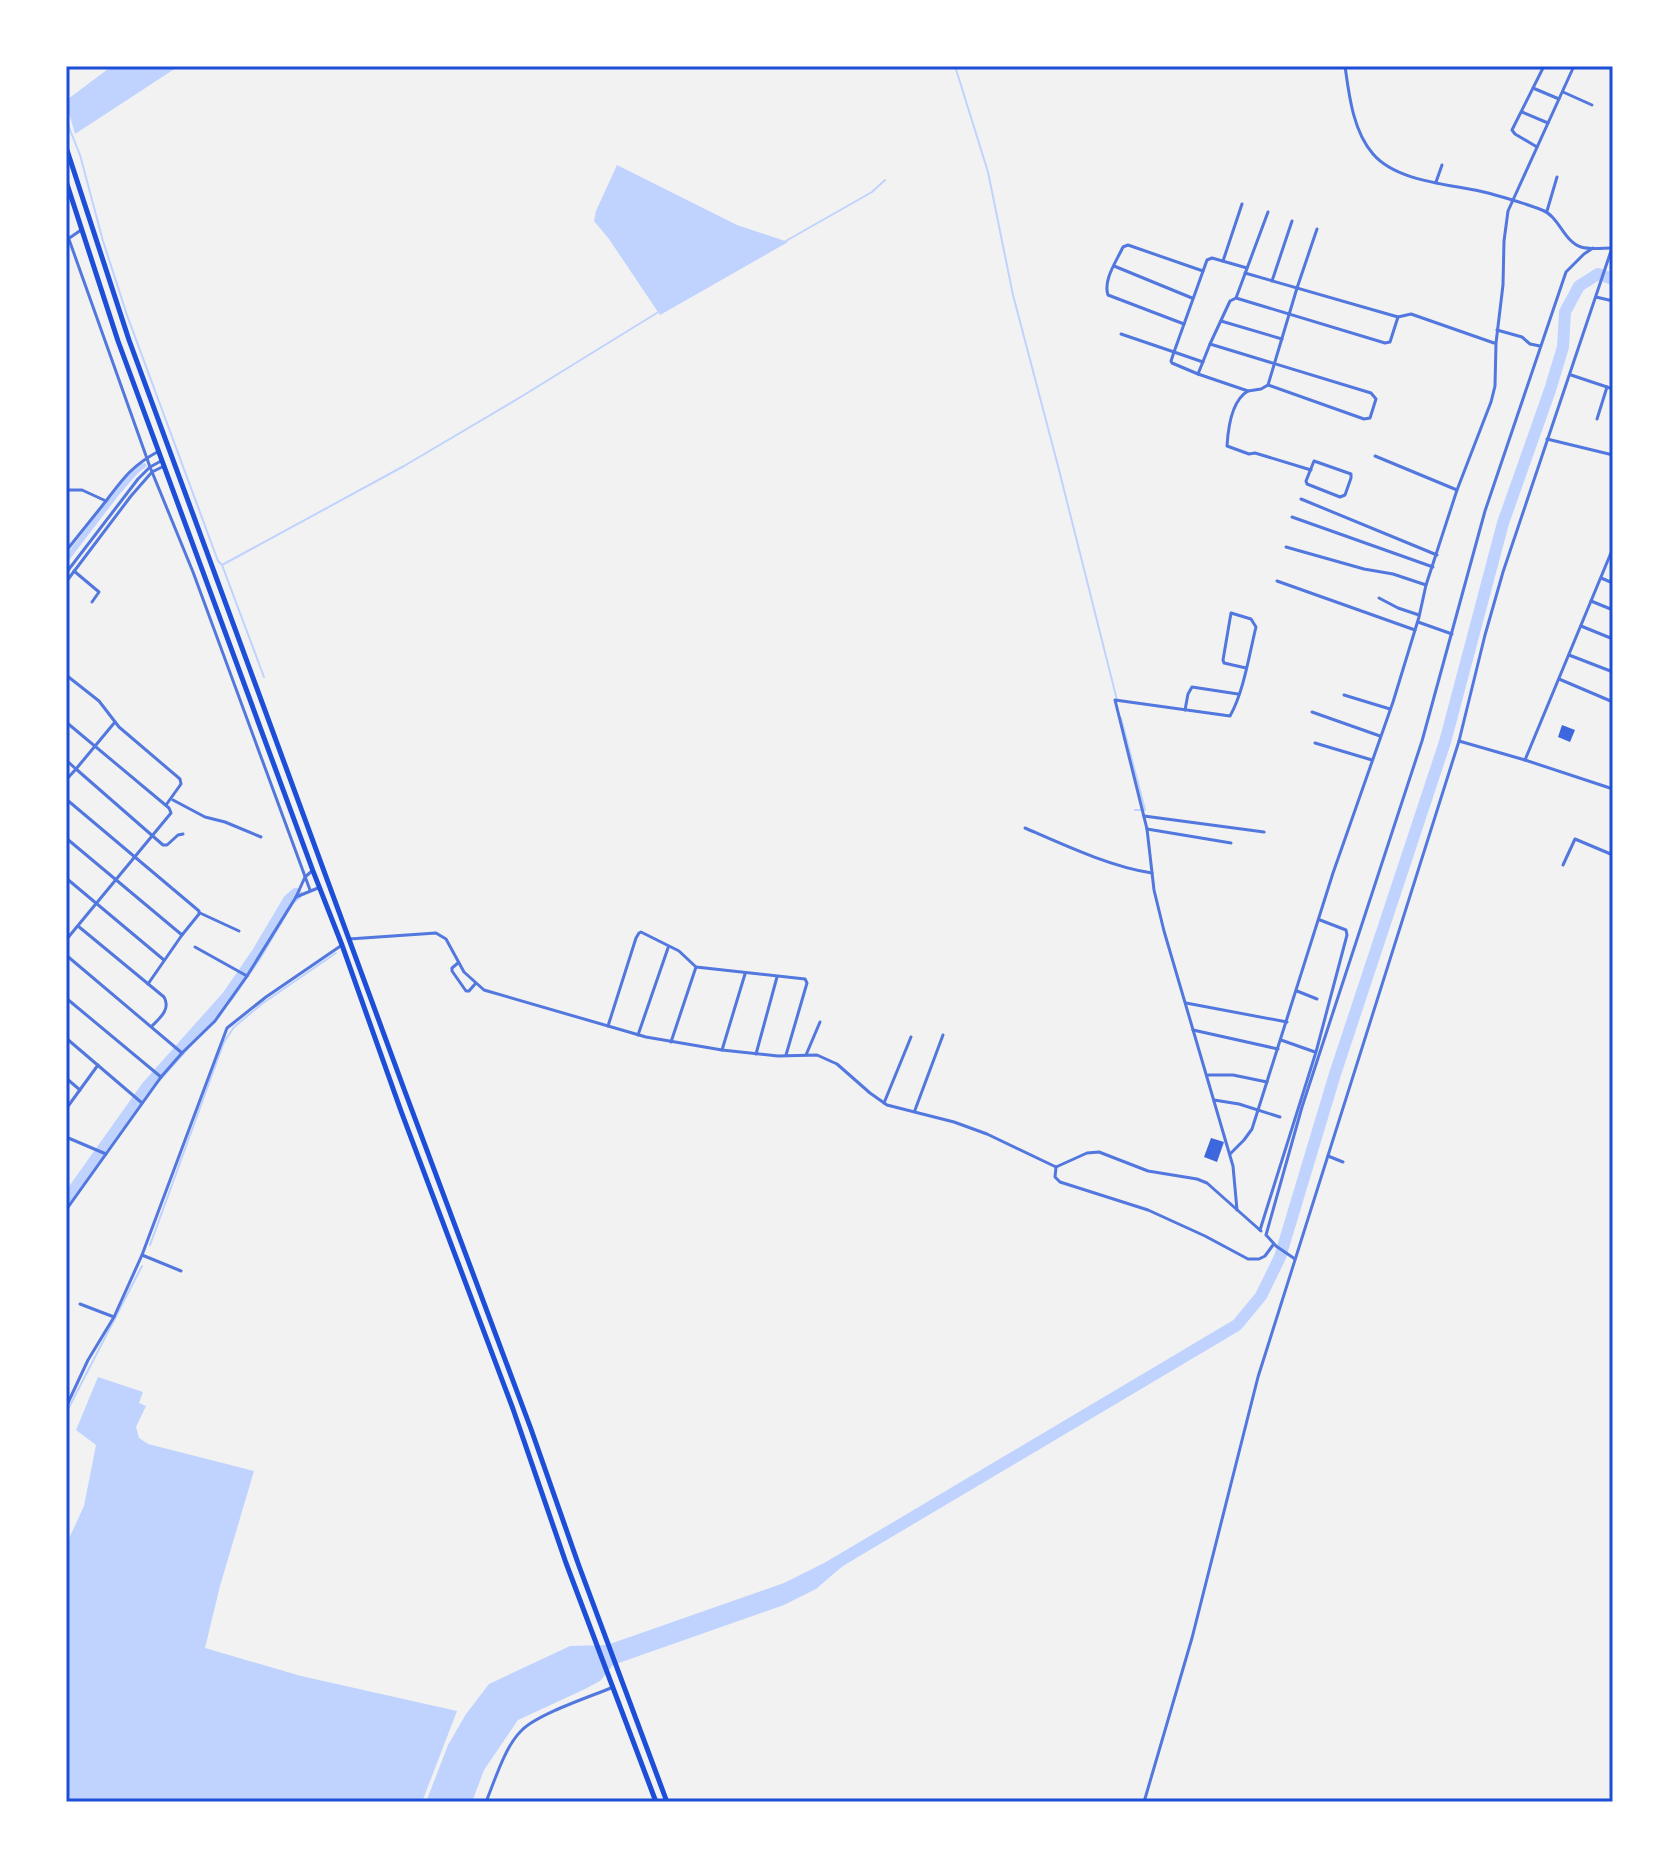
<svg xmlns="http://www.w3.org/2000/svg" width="1679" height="1868" viewBox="0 0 1679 1868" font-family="Georgia,serif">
<rect width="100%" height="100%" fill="#f2f2f2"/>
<g fill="#bfd3fe">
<polygon points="112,66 179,66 75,134 66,102 68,99"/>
<polygon points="617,165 737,225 788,242 660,315 609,239 594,221 596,211"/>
<polygon points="145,463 147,466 138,473 118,496 66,564 66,555 125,477 137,465"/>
<polygon points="98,1377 143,1392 139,1403 146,1406 136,1427 139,1438 148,1444 254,1471 220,1586 205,1648 301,1676 457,1711 422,1802 66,1802 66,1545 84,1506 96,1445 76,1430"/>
<polygon points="840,1555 845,1564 816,1589 784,1605 613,1665 600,1681 585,1689 518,1720 484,1770 472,1802 426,1802 448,1745 466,1714 489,1684 570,1646 607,1645 784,1583"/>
</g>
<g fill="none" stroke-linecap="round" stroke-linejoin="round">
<g stroke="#bfd3fe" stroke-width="2">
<polyline points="955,66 988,172 1013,295 1058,466 1117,700"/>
<polyline points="66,120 80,155 103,241 127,315 218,561 222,565 264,677"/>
<polyline points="784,242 872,192 885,180"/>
<polyline points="222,565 404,466 519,398 660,311"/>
<polyline points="1121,718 1145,810 1135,810"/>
<polyline points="150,1245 224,1042 234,1027 263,1003 336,953"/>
<polyline points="66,1413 142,1266"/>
</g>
<g stroke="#bfd3fe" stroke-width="12">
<polyline points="66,1201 147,1087 228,996 257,954 289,900 296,894"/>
<polyline points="831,1566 1237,1325 1261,1296 1280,1257 1335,1074 1445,742 1503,523 1550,390 1563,347 1565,312 1579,286 1598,274 1613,279"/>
</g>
</g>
<g fill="#3d67dc">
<polygon points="1562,725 1575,730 1570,742 1558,737"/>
<polygon points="1211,1138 1224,1142 1217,1162 1204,1157"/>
</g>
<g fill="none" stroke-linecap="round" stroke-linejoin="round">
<g stroke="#5277de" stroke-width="3">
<path d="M1345 66C1349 95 1353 131 1373 154 1398 183 1453 184 1488 193 1506 198 1525 203 1542 210 1559 216 1564 242 1581 247 1591 250 1603 248 1612 248"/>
<polyline points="1533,88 1559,99"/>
<polyline points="1563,92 1592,105"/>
<polyline points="1522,112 1548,123"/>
<polyline points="1537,147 1515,134 1512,130 1544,66"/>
<polyline points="1436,182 1442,165"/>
<polyline points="1547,211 1557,177"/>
<polyline points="66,231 150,467 193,572 310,890"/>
<polyline points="68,239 81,230"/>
<polyline points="1223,261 1242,204"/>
<polyline points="1114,266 1192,298"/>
<polyline points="1245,273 1398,317 1411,314 1494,343"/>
<polyline points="1272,281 1292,221"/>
<polyline points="1596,297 1613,301"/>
<polyline points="1236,298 1385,343 1390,342 1398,317"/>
<polyline points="1221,321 1282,339"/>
<path d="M1184 324 1108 295C1103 280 1116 262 1123 247L1128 245 1203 271"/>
<polyline points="1497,330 1522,337 1530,344 1540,346"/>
<polyline points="1121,334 1174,352 1207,260 1212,258 1247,268"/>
<polyline points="1203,362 1174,352 1171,361 1172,363 1198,374 1248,391 1261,389 1268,385 1364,419 1370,418 1376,399 1371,393 1210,344 1230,301 1236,298 1268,212"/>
<polyline points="1198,374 1210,344"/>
<polyline points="1571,375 1613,389"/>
<polyline points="1268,385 1297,288 1317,229"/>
<path d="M1248 391C1232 400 1228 429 1227 446L1249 454 1255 453 1311 470"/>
<polyline points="1597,419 1607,387"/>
<polyline points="1547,439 1613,455"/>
<polyline points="1375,456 1457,490"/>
<polygon points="1314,461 1351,474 1351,478 1345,495 1340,497 1307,484 1306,481"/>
<path d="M66 490H82L106 501C124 477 133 465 159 451"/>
<polyline points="1301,499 1437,555"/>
<polyline points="1292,517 1433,567"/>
<polyline points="1286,547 1364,569 1393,574 1426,585"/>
<polyline points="66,551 106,501"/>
<polyline points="74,571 99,592 92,602"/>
<polyline points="66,573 138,479 150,467 161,461"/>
<polyline points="1601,578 1613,583"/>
<polyline points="1277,581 1415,630"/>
<polyline points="66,582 131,496 152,472 164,466"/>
<polyline points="1379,598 1398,608 1419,615"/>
<polyline points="1591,601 1613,610"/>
<polyline points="1418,622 1452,634"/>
<polyline points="1581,626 1613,639"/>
<polyline points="1569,655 1613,672"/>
<polyline points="66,675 99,701 119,727 180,779 181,784 166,805"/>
<polyline points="1559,679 1613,702"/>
<polyline points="1344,695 1390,709"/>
<polyline points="1185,710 1188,694 1192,687 1238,694"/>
<polyline points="1312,712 1380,736"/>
<polyline points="66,722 169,808 171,813 66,940"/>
<polyline points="115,722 76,769 163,845 167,845 178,835 183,834"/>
<polyline points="1459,741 1525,760 1613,789"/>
<polyline points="1315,743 1372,760"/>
<polyline points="66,760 76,769 66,780"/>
<polyline points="1525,760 1613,548"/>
<polyline points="66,799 199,911 199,914 182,935 148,984"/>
<polyline points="173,800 205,817 225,822 261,837"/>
<polyline points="1144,816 1264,832"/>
<path d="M1025 828C1064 845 1111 867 1152 873"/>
<polyline points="1147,829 1231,843"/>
<polyline points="66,838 182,935"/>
<polyline points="1563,865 1575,839 1613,855"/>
<polyline points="66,878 164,960"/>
<polyline points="296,897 318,888"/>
<polyline points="200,913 239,931"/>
<path d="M78 926 164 997C171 1009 160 1018 152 1026"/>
<polyline points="349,939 436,933 446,939 464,972 484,990 646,1037 722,1050 778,1056 817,1055 837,1064 870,1093 887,1105 954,1122 987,1134 1056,1167"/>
<polyline points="195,947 247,976"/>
<polyline points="66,955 182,1053"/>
<polyline points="458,963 452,968 452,971 466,991 469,991 475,984"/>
<polyline points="1297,991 1317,999"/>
<polyline points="66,998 161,1077"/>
<polyline points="1186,1003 1287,1022"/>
<polyline points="608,1026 636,938 639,933 641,932 679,951 696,967 805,979 807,983 786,1055"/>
<polyline points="1193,1030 1278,1049"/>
<polyline points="638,1035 668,948"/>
<polyline points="66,1038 142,1103"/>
<polyline points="1281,1040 1315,1052"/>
<polyline points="671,1042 696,967"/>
<polyline points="722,1050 745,974"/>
<polyline points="756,1054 777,977"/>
<polyline points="806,1055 820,1022"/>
<polyline points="1208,1075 1233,1075 1267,1082"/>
<polyline points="66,1078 80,1090"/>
<polyline points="1214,1100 1239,1104 1280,1117"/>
<polyline points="884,1103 911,1037"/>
<polyline points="66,1109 98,1065"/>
<polyline points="915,1110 943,1035"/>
<polyline points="66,1137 106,1154"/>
<polyline points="1230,1154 1244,1140 1252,1129 1333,873 1393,702 1419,617 1426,585 1457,490 1491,402 1495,386 1496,343 1503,285 1504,241 1508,211 1574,66"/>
<polyline points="1328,1156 1343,1162"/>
<polyline points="1056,1167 1087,1153 1099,1152 1148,1171 1197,1179 1207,1183 1261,1231"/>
<polyline points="1056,1167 1055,1177 1060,1182 1148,1210 1205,1236 1248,1259 1259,1259 1265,1256 1273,1245"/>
<polyline points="66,1210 161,1077 182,1053 215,1021 247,976 296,897 305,877 312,871"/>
<path d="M1237 1210 1233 1166 1164 931 1154 890 1147 829 1115 700 1230 716C1244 691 1249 655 1256 627L1251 619 1231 613 1223 660 1224 663 1246 668"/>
<polyline points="1260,1230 1316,1052 1347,935 1346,930 1320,920"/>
<polyline points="1266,1235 1302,1107 1422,741 1485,511 1566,272 1584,254 1593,248"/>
<polyline points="1267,1236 1276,1246 1295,1259"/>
<polyline points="142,1255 181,1271"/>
<polyline points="80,1304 114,1317"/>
<polyline points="66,1407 88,1360 114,1317 142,1255 227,1028 266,997 342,945"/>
<path d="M486 1802C495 1780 505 1746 522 1730 538 1714 589 1697 611 1688"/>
</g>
<polyline stroke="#5277de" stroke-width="3" points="1144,1802 1192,1638 1258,1377 1459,741 1485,635 1503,572 1613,245"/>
<g stroke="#1d4ed8" stroke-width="5">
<polyline points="66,147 129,340 404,1089 531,1429 579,1566 667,1802"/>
<polyline points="66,181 118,341 313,871 342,945 401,1111 513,1409 566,1563 656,1802"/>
</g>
</g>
<rect width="1679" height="1868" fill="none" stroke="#ffffff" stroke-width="136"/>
<rect x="68" y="68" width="1543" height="1732" fill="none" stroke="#1d4ed8" stroke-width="3"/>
</svg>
